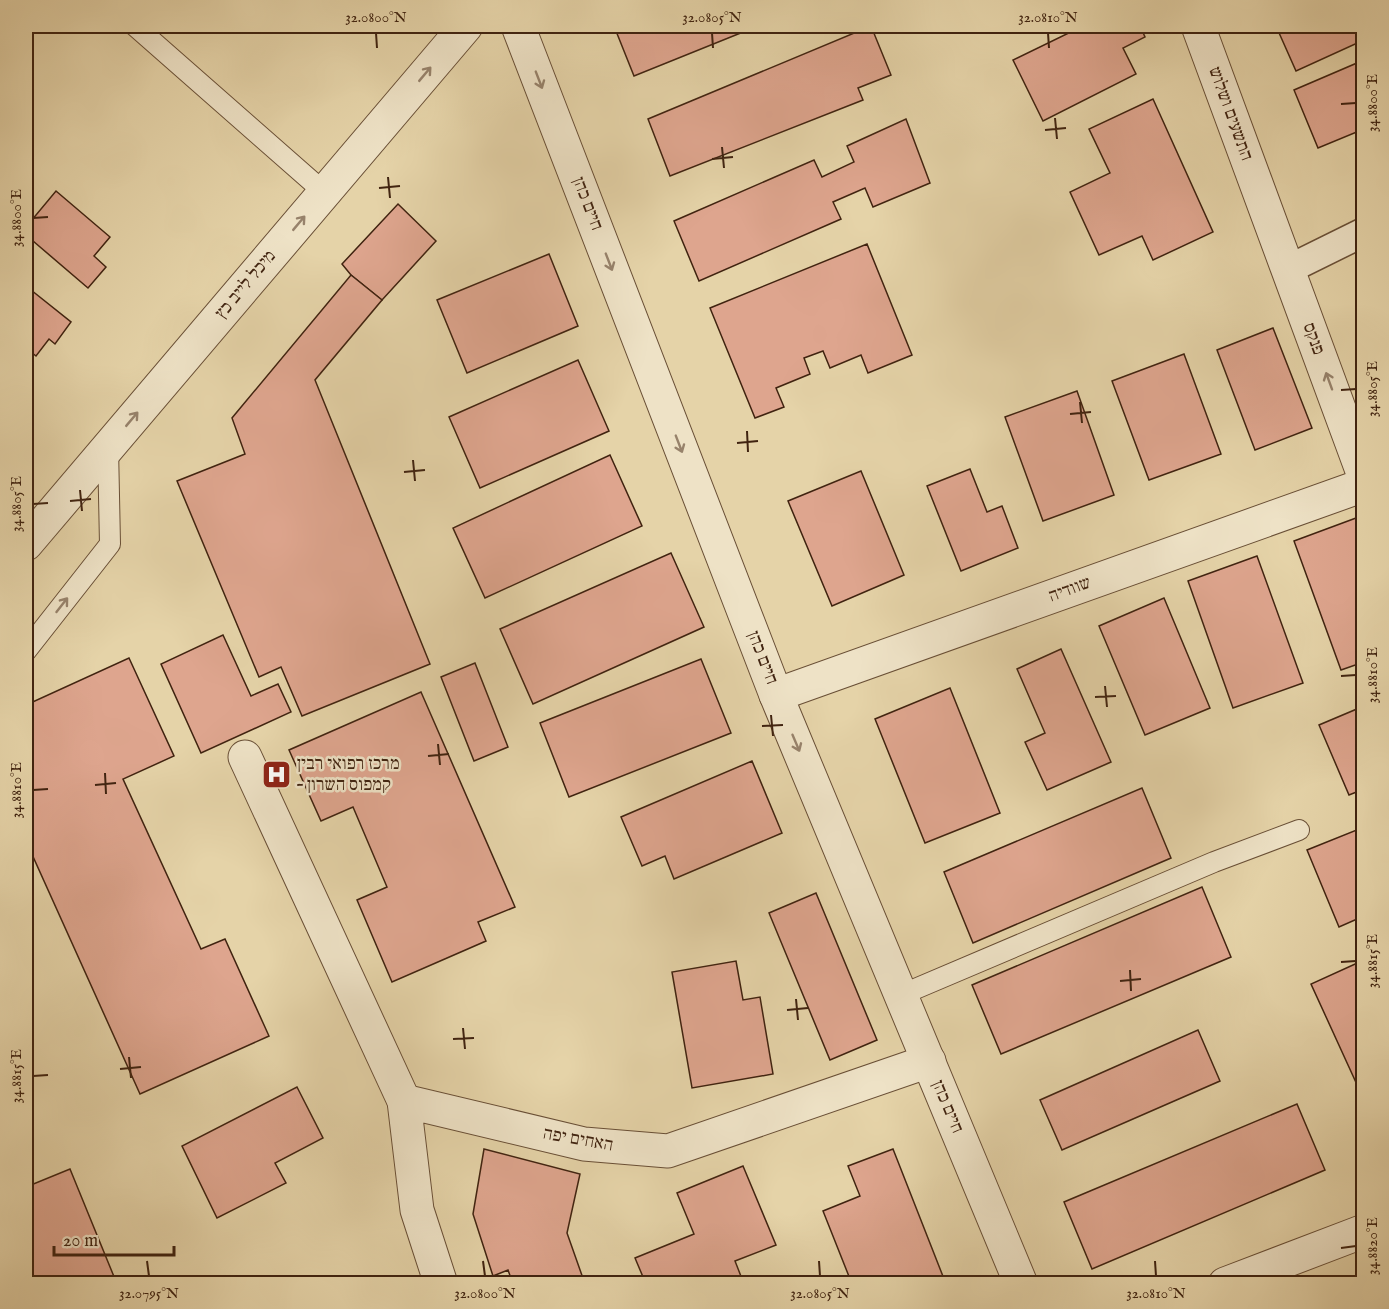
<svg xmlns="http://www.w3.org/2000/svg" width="1389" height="1309" viewBox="0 0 1389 1309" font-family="'IM FELL English','Frank Ruhl Libre',serif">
<rect width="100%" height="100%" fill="#e5d3a8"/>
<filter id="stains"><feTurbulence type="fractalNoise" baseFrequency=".00333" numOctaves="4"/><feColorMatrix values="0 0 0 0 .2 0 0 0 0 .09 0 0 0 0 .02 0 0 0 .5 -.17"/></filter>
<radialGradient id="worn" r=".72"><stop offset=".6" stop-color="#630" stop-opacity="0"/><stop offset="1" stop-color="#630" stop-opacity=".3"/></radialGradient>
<g fill="#dea58e" stroke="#402310" stroke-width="1.5">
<polygon points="614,26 758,26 634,76"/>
<polygon points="871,26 891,75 858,88 863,100 670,176 648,119"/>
<polygon points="1083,26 1140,26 1145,37 1123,48 1136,74 1043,121 1013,60"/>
<polygon points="1276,26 1364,26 1364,40 1296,71"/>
<polygon points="1364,60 1364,129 1318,148 1294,90"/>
<polygon points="1153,99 1213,232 1153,260 1142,236 1099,255 1070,192 1110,173 1089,129"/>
<polygon points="906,119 930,183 873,207 865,188 833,202 841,219 699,281 674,221 814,160 822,177 854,162 847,146"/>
<polygon points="56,191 110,237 94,256 106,267 88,288 26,235 26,227"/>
<polygon points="398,204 436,241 382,300 351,275 342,264"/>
<polygon points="867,244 912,355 868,373 861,355 830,368 823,351 804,358 810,374 776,388 784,407 755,418 710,308"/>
<polygon points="549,254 578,326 467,373 437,300"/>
<polygon points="351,275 382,300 315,380 430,664 302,716 281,667 259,677 177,481 245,454 232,418"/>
<polygon points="26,286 71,322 55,344 49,339 36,356 26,348"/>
<polygon points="1273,328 1312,428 1255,450 1217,350"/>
<polygon points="1184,354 1221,454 1149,480 1112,381"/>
<polygon points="578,360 609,431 480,488 449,417"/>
<polygon points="1077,391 1114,495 1043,521 1005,417"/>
<polygon points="610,455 642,526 485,598 453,528"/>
<polygon points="970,469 987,512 1002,506 1018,548 961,571 927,486"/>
<polygon points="861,471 904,575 832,606 788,501"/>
<polygon points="1356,518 1364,538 1364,662 1341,670 1294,541"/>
<polygon points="671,553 704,627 533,704 500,629"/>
<polygon points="1257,556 1303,683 1233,708 1188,581"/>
<polygon points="1164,598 1210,708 1145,735 1099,626"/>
<polygon points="223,635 251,696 278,684 291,712 201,753 161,664"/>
<polygon points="1061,649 1111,762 1047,790 1025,742 1045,733 1017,669"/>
<polygon points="129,658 174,756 123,779 201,949 225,939 269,1036 140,1094 26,841 26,705"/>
<polygon points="701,659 731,733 569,797 540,723"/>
<polygon points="475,663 508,747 474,761 441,677"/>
<polygon points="950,688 1000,813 925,843 875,719"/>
<polygon points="421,692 515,907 478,922 486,941 392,982 357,900 387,887 353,807 321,821 289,750"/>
<polygon points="1364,706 1364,789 1349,795 1319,725"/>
<polygon points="752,761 782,833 674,879 665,856 642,866 621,817"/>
<polygon points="1142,788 1171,858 973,943 944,872"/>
<polygon points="1364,827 1364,916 1339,927 1307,850"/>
<polygon points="1202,887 1231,957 1001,1054 972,985"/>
<polygon points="816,893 877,1040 830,1060 769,913"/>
<polygon points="1364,960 1364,1100 1311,984"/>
<polygon points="736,961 743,1000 760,997 773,1074 692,1088 672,972"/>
<polygon points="1198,1030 1220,1081 1062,1150 1040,1100"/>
<polygon points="297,1087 323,1138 275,1163 286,1183 217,1218 182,1146"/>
<polygon points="1297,1104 1325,1170 1092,1269 1064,1202"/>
<polygon points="484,1149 580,1174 567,1233 585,1284 513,1284 508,1270 493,1276 473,1214"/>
<polygon points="893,1149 946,1284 852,1284 823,1211 860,1196 848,1166"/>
<polygon points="743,1166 776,1245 735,1261 744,1284 646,1284 635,1258 694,1234 677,1193"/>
<polygon points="70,1169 117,1284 26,1284 26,1187"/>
<polygon points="378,1277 381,1284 363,1284"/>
</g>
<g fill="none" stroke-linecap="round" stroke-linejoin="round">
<defs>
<g id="service">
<polyline points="135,26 325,193"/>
<polyline points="26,651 110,544 108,447"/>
<polyline points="901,995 1214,862 1299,830"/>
</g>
<polyline id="pedestrian" points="1287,270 1364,232"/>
<g id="minor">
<polyline points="1198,26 1364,476"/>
<polyline points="776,695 1364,485"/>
<polyline points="245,757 404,1101"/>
<polyline points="441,1284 417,1210 404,1101 584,1144 668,1151 929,1061"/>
<polyline points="1225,1284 1364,1231"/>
</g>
<g id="tertiary">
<polyline points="518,26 776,695 1021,1284"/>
<polyline points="26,544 466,26"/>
</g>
</defs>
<use href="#service" stroke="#694f36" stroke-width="22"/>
<use href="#pedestrian" stroke="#694f36" stroke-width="31"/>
<use href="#minor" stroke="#694f36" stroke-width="35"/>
<use href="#tertiary" stroke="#694f36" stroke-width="35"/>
<use href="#service" stroke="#eee2c6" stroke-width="20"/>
<use href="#pedestrian" stroke="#eee2c6" stroke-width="28"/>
<use href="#minor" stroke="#eee2c6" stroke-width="33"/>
<use href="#tertiary" stroke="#eee2c6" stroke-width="33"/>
</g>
<defs><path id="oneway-shaft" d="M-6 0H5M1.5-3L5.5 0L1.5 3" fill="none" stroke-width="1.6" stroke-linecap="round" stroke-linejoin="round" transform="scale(1.5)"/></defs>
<g stroke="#97826b">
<use href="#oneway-shaft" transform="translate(425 74) rotate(-50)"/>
<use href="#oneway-shaft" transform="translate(539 80) rotate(69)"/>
<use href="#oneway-shaft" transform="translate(299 223) rotate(-50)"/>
<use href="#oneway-shaft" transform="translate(609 262) rotate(69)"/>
<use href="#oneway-shaft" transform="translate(1329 381) rotate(-110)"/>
<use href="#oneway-shaft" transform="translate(132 419) rotate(-50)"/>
<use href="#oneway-shaft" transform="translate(679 444) rotate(69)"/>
<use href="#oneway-shaft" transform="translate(62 605) rotate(-52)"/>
<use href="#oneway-shaft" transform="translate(796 743) rotate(67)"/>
</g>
<path fill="none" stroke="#402310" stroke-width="2" d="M376 33 377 48M712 33 713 48M1048 33 1049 48M1341 104 1356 103M1055 118 1057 139M1045 130 1066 128M722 147 724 168M712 159 733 157M388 177 390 198M379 188 400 186M33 218 48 217M1341 390 1356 389M1080 402 1082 423M1070 414 1091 412M747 431 748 452M737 443 758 441M413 460 415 481M404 472 425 470M80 490 82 511M70 501 91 499M33 504 48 503M1341 676 1356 675M1105 686 1107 707M1095 697 1116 696M771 715 773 736M762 726 783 725M438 744 440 765M428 756 449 754M105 773 106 794M95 785 116 783M33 790 48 789M1341 962 1356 961M1130 970 1131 991M1120 981 1141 979M796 999 798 1020M787 1010 808 1008M463 1028 465 1049M453 1039 474 1038M129 1057 131 1078M120 1069 141 1067M33 1076 48 1075M1341 1248 1356 1246M147 1261 149 1276M483 1261 485 1276M819 1261 820 1276M1155 1261 1156 1276"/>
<defs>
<symbol id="hospital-square" viewBox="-11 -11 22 22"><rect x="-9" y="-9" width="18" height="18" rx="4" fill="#8f2418" stroke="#eee2c6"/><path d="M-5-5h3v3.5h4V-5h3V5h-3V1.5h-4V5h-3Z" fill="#fff"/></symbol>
</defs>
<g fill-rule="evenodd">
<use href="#hospital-square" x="260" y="758" width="33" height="33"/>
</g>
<g text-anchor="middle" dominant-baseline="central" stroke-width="5" stroke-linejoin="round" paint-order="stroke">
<g font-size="18" fill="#402310" stroke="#eee2c6">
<text transform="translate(1230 114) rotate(70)">התשעים ושלוש</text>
<text transform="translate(587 204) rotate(69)">חיים כהן</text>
<text transform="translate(246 285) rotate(-50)">מיכל לייב כץ</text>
<text transform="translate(1313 339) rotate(70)">פנקס</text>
<text transform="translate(1070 590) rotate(-20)">שוודיה</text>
<text transform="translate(762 658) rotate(69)">חיים כהן</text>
<text transform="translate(947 1107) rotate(67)">חיים כהן</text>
<text transform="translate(578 1140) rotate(10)">האחים יפה</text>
</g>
<g font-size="18" fill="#402310" stroke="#eee2c6" text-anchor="start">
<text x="297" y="764">מרכז רפואי רבין<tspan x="297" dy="21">– קמפוס השרון</tspan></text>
</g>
</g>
<rect width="1389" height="1309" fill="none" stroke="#e5d3a8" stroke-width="66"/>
<path d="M54 1246v9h120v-9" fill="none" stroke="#402310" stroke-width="3"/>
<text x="63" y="1246" font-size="18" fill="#402310" stroke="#eee2c6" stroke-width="4.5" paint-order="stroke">20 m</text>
<rect x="33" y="33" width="1323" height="1243" fill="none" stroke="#402310" stroke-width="2"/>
<g font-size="15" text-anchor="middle" fill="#402310">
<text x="376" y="22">32.0800°N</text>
<text x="712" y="22">32.0805°N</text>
<text x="1048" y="22">32.0810°N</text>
<text transform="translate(1372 103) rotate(-90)" y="5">34.8800°E</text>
<text transform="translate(16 218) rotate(-90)" y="5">34.8800°E</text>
<text transform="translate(1372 389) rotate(-90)" y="5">34.8805°E</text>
<text transform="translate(16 504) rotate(-90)" y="5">34.8805°E</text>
<text transform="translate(1372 675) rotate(-90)" y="5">34.8810°E</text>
<text transform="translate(16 790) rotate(-90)" y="5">34.8810°E</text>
<text transform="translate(1372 961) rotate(-90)" y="5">34.8815°E</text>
<text transform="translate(16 1076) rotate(-90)" y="5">34.8815°E</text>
<text transform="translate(1372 1246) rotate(-90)" y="5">34.8820°E</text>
<text x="149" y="1298">32.0795°N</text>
<text x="485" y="1298">32.0800°N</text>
<text x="820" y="1298">32.0805°N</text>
<text x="1156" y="1298">32.0810°N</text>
</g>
<rect width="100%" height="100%" filter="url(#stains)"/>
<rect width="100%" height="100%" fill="url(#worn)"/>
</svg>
